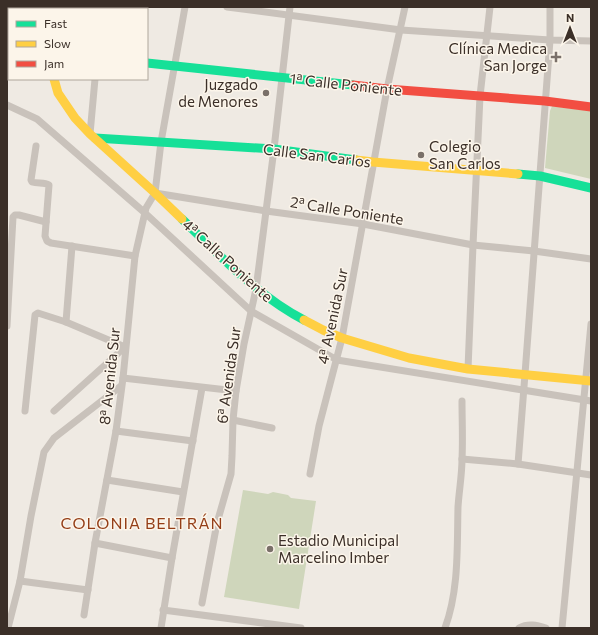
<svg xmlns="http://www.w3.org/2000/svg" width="598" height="635" viewBox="0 0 598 635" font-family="Commissioner,sans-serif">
<rect width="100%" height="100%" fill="#efeae3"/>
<g fill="#cfd6bb">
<polygon points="552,106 591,111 591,179 545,168 550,111"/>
<polygon points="243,490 268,494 273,492 288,495 291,498 316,501 299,609 224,597"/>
</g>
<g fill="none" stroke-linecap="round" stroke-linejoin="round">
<g stroke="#c9c2bb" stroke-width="7">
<polyline points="227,7 401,30 550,40 591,41"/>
<polyline points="102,9 102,7"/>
<polyline points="7,49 9,49"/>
<polyline points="7,105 37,119 145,213 251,311 337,360 591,401"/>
<polyline points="90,134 95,79"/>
<path d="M36 146 31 180 32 182C38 184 44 182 49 185L45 236 47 241 51 243 135 256"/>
<polyline points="155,193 266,211 363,224 473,245 534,251 591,259"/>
<polyline points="66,322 72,246"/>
<polyline points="7,326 13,217 15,215 19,215 46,222"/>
<polyline points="468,369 473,245 480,96 490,7"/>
<polyline points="123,378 236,391"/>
<polyline points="25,411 35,315 38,313 66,322 125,347 54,411"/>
<polyline points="233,420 272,428"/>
<polyline points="116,431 193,441"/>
<polyline points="462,459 518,464 591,475"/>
<polyline points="518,464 525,374 550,40 550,7"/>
<polyline points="310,474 319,426 342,338 387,89 405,7"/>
<polyline points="107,480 183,492"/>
<polyline points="95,543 172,558"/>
<polyline points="20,581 88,590"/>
<polyline points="202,603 217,523 231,474 232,456 233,420 236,391 244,344 256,289 274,149 290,7"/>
<polyline points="163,610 301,628"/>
<polyline points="84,615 95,543 116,431 123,378 135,256 146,208 155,193 161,142 185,7"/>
<polyline points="8,628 20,581 31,516 44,452 54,438 121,386"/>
<polyline points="161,628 172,558 202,388"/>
<path d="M445 628C459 590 457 548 458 507 459 491 462 475 462 459 463 439 462 420 462 401"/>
<path d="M519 628C528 623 537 625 546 628"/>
<polyline points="562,628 591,324"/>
</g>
<g stroke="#16e098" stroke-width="9">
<polyline points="147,63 353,85"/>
<polyline points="95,138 274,149 356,160"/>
<polyline points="518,174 540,176 591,188"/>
<path d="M182 219C219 255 258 296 304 320"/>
</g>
<g stroke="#ffcf43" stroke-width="9">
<polyline points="39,7 39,9"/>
<polyline points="54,79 58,93 75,118 90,134 155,193 182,219"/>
<polyline points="356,160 373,162 518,174"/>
<polyline points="304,320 323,330 342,338 409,358 468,369 591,381"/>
</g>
<polyline stroke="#f24e42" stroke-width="9" points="353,85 387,89 545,101 591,107"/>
</g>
<g fill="#7a7069" stroke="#fcf5ea" stroke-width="1.5">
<path d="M554 51h4v4h4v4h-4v4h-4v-4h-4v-4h4z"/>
<circle cx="266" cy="93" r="4"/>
<circle cx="421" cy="155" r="4"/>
<circle cx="270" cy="549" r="4"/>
</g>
<g text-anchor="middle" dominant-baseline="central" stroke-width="3" stroke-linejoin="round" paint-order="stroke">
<g font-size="15" fill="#3b2f28" stroke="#fcf5ea" text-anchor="end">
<text x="547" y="48">Clínica Medica<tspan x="547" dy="17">San Jorge</tspan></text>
<text x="258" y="84">Juzgado<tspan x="258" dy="17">de Menores</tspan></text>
<text x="429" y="146" text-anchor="start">Colegio<tspan x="429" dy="17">San Carlos</tspan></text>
<text x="278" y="540" text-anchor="start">Estadio Municipal<tspan x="278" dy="17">Marcelino Imber</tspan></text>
</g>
<g font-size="15" fill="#3b2f28" stroke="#fcf5ea">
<text transform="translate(346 84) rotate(6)">1ª Calle Poniente</text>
<text transform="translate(317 155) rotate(7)">Calle San Carlos</text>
<text transform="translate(347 210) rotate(9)">2ª Calle Poniente</text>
<text transform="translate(228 260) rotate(42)">4ª Calle Poniente</text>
<text transform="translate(332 316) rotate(-78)">4ª Avenida Sur</text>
<text transform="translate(228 375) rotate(-82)">6ª Avenida Sur</text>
<text transform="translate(109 376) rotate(-84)">8ª Avenida Sur</text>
</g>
<g font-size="16" letter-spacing="1" fill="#943e17" stroke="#fcf5ea">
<text x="142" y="522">COLONIA BELTRÁN</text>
</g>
</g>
<rect width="598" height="635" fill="none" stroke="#3b2f28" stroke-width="16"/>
<rect x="8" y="8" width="140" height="72" fill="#fcf5ea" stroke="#afa69c"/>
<rect x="16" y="21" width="20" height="6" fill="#16e098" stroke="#afa69c"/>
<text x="44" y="28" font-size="12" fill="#3b2f28">Fast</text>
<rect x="16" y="41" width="20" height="6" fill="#ffcf43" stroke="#afa69c"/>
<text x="44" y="48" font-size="12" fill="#3b2f28">Slow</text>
<rect x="16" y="61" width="20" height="6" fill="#f24e42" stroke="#afa69c"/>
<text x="44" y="68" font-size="12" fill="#3b2f28">Jam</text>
<g transform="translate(570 28)" stroke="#fcf5ea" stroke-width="3" paint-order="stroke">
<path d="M0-3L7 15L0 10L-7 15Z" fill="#3b2f28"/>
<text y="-6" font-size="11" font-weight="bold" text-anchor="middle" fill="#3b2f28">N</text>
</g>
</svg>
